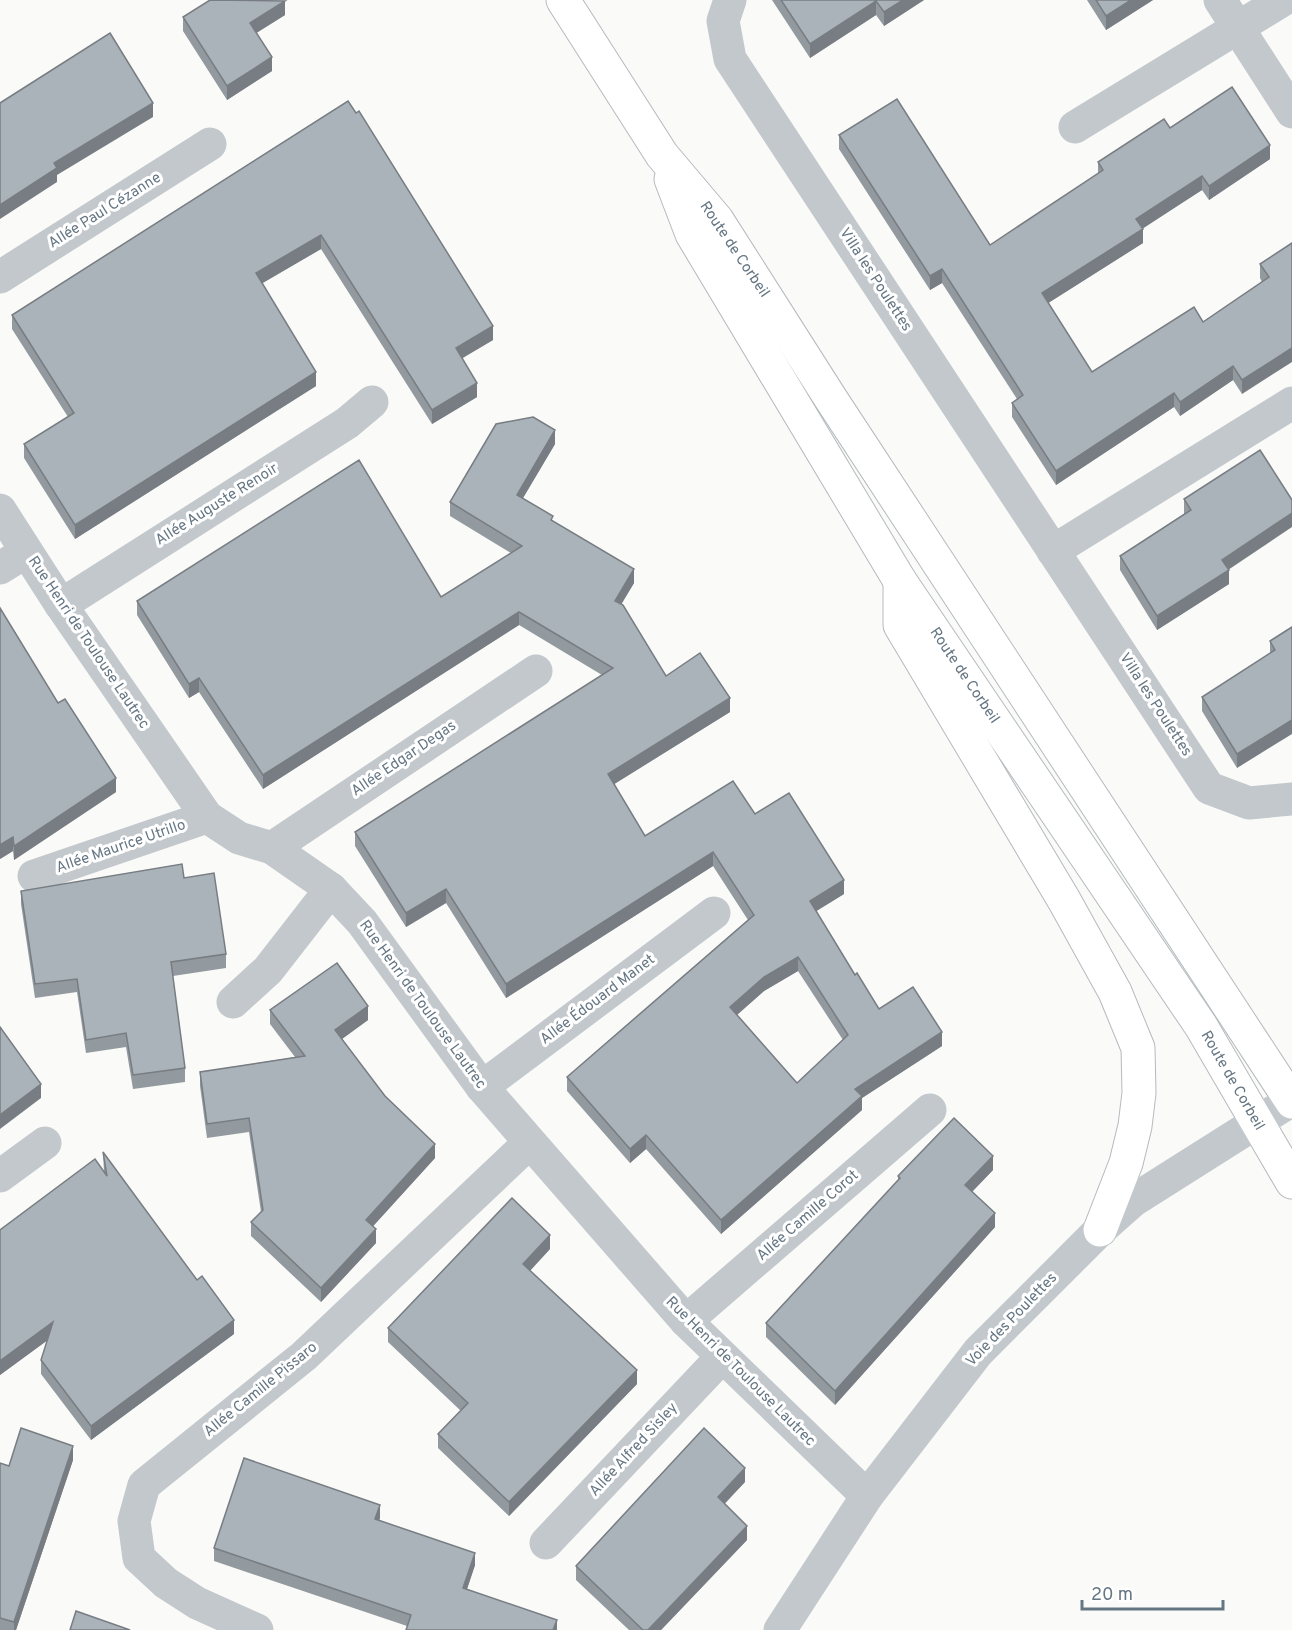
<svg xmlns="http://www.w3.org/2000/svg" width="1292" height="1630" viewBox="0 0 1292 1630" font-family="Overpass,sans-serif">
<rect width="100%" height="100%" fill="#fafaf8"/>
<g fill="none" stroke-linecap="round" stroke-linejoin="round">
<defs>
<g id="major">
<polyline points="563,0 662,155 717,220 831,399 1292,1102"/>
<polyline points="671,179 692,234 900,581 1201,1026 1292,1182"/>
<polyline points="900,581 900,625 1064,900 1115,992 1138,1048 1139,1093 1135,1126 1126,1163 1100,1230"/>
</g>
</defs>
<use href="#major" stroke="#b5babe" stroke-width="35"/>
<g stroke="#c3c8cc" stroke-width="33">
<polyline points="730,0 723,21 730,59 1209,788 1249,803 1292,799"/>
<polyline points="1220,0 1292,112"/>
<polyline points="1075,127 1283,0"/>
<polyline points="0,277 210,144"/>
<polyline points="0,510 61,605 207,817 239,838 272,848 331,889 362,922 482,1087 686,1321 867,1496"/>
<polyline points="1053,551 1292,403"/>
<polyline points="0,568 26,552"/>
<polyline points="61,605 347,423 372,402"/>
<polyline points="272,848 536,671"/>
<polyline points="34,876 207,817"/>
<polyline points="233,1002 268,970 331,889"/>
<polyline points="482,1087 714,913"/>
<polyline points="0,1176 45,1143"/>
<polyline points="686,1321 930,1110"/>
<polyline points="546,1543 722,1357"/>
<polyline points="257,1630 197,1603 166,1583 139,1558 134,1521 144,1485 304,1356 529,1143"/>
<polyline points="780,1630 867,1496 978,1352 1100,1230 1134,1200 1292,1100"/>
</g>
<use href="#major" stroke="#fff" stroke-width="33"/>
</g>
<g fill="#929a9f" fill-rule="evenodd">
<polygon points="772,0 924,0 884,26 876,15 810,58"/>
<polygon points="1087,0 1153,0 1106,30"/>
<polygon points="285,15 256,33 272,71 227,100 183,31 183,17"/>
<polygon points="348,101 493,340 462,358 477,397 432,424 321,249 262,283 316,386 75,539 24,458 24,444 68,417 12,329 12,315"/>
<polygon points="1170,128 1270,159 1209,200 1202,190 1142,228 1143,243 1048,303 1092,372 1203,322 1262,282 1260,278 1260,264 1292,243 1242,394 1233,380 1180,416 1174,407 1056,485 1012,417 1012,403 1017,399 942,283 930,290 839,149 839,135 990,245 1098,174 1098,162"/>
<path d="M555 444 523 498 634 583 621 604 666 676 730 712 614 784 645 836 755 814 844 894 816 911 855 975 879 1009 942 1046 862 1098V1110L721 1234 646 1149 630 1163 567 1091V1077L748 920 713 866 506 998 446 903 406 927 355 846V832L602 675 519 625 263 789 199 692 189 698 137 615V601L441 597 511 553 450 516V502ZM798 971 843 1040 797 1083 737 1015 764 991Z"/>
<polygon points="1184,499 1229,569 1229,584 1157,630 1120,570 1120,556 1184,514"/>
<polygon points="1292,627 1237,768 1202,711 1202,697 1270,654 1270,641"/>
<polygon points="58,703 116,792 14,860 13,851 0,859"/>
<polygon points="184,878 226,954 226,968 173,976 185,1068 185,1082 133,1089 126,1047 86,1053 77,992 35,998 21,904 21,891"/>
<polygon points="270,1010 368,1020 342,1039 385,1096 435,1158 373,1226 376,1243 321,1302 251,1236 251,1222 261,1212 249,1132 207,1138 200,1086 200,1072 295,1057 270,1024"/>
<polygon points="103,1152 234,1334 91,1440 41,1374 41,1360 48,1340 0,1375 0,1230 104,1172"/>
<polygon points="993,1170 972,1192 995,1227 835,1405 766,1337 766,1323 898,1181 898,1176"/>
<polygon points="550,1249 530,1271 637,1384 509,1516 438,1448 438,1434 461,1411 388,1342 388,1328"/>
<polygon points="73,1460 16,1630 0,1630 0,1463 9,1466"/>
<polygon points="745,1482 724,1503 747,1540 661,1630 629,1630 576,1580 576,1566"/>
<polygon points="380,1518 379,1520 475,1565 467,1589 557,1630 407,1626 214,1561 214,1548"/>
</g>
<g fill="#777d82">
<polygon points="903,0 924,0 884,26 884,12"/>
<polygon points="1131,0 1153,0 1106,30 1106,16"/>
<polygon points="285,1 285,15 250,37 250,23"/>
<polygon points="876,1 876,15 810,58 810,44"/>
<polygon points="272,57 272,71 227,100 227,86"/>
<polygon points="153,103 153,117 57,175 57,182 0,219 0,205 54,163"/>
<polygon points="1270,145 1270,159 1209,200 1209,186"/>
<polygon points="1202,176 1202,190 1136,233 1136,219"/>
<polygon points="1143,229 1143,243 1042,307 1042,293"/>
<polygon points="321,235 321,249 256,287 256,273"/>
<polygon points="942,269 942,283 930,290 930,276"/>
<polygon points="493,326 493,340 456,362 456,348"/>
<polygon points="1292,348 1292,362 1242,394 1242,380"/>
<polygon points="1233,366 1233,380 1180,416 1180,402"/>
<polygon points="316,372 316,386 75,539 75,525"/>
<polygon points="477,383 477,397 432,424 432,410"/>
<polygon points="1174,393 1174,407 1056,485 1056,471"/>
<polygon points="555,430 555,444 517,508 517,495"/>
<polygon points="1292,513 1292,527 1222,574 1222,560"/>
<polygon points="634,569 634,583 615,615 615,601"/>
<polygon points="1229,570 1229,584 1157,630 1157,616"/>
<polygon points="519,612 519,625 263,789 263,775"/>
<polygon points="199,678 199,692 189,698 189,684"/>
<polygon points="730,698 730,712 608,788 608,774"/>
<polygon points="1292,720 1292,734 1237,768 1237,754"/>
<polygon points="116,778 116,792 14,860 14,846"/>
<polygon points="13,837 13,851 0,859 0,845"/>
<polygon points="713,852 713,866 506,998 506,984"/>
<polygon points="844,880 844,894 810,915 810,901"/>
<polygon points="446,889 446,903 406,927 406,913"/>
<polygon points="798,957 798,971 764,991 730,1021 730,1007 764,977"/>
<polygon points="368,1006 368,1020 335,1044 335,1030"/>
<polygon points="942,1032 942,1046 862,1098 862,1110 721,1234 721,1220 855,1089"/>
<polygon points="41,1084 41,1098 0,1129 0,1115"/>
<polygon points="646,1135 646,1149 630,1163 630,1149"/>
<polygon points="435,1144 435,1158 366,1234 366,1220"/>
<polygon points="993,1156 993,1170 965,1199 965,1185"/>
<polygon points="995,1213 995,1227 835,1405 835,1391"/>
<polygon points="376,1229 376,1243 321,1302 321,1288"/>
<polygon points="550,1235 550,1249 523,1278 523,1264"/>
<polygon points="234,1320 234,1334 91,1440 91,1426"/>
<polygon points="53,1322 53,1336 0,1375 0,1361"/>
<polygon points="637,1370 637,1384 509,1516 509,1502"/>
<polygon points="73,1446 73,1460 16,1630 14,1630 14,1622"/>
<polygon points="745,1468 745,1482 718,1511 718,1497"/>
<polygon points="380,1505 380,1518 375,1532 375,1519"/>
<polygon points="747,1526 747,1540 661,1630 648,1630"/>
<polygon points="475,1553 475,1565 463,1601 463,1588"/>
<polygon points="557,1620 557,1630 553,1630"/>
</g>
<g fill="#aab3b9" stroke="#777d82" stroke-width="1.5" fill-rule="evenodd">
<polygon points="210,0 285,1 250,23 272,57 227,86 183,17"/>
<polygon points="781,0 903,0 884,12 876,1 810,44"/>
<polygon points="1096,0 1131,0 1106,16"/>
<polygon points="110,33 153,103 54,163 57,168 0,205 0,103"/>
<polygon points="1232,87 1270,145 1209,186 1202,176 1136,219 1143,229 1042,293 1092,372 1194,307 1203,322 1269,277 1260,264 1292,243 1292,348 1242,380 1233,366 1180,402 1174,393 1056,471 1012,403 1023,395 942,269 930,276 839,135 897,99 990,245 1103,170 1098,162 1164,119 1170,128"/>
<polygon points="348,101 356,113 359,111 493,326 456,348 477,383 432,410 321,235 256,273 316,372 75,525 24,444 74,413 12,315"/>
<path d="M533 417 555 430 517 495 553 516 551 520 634 569 615 601 623 605 666 676 700 653 730 698 608 774 645 836 733 781 755 814 789 793 844 880 810 901 855 975 857 973 879 1009 913 987 942 1032 855 1089 862 1096 721 1220 646 1135 630 1149 567 1077 754 915 713 852 506 984 446 889 406 913 355 832 613 668 519 612 263 775 199 678 189 684 137 601 359 460 441 597 522 546 450 502 496 424ZM798 957 848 1035 797 1083 730 1007 764 977Z"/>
<polygon points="1260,450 1292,500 1292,513 1222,560 1229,570 1157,616 1120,556 1191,510 1184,499"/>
<polygon points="0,608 58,703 65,699 116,778 14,846 13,837 0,845"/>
<polygon points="1292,627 1292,720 1237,754 1202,697 1275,650 1270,641"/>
<polygon points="182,864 184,878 214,873 226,954 171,962 185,1068 133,1075 126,1033 86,1040 77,979 35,984 21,891"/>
<polygon points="337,963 368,1006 335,1030 385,1096 435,1144 366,1220 376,1229 321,1288 251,1222 263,1210 249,1118 207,1124 200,1072 305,1056 270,1010"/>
<polygon points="0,1027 41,1084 0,1115"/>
<polygon points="954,1118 993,1156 965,1185 995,1213 835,1391 766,1323 900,1178 898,1176"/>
<polygon points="103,1152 197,1280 202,1276 234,1320 91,1426 41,1360 53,1322 0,1361 0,1230 95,1159 107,1176"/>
<polygon points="512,1198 550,1235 523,1264 637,1370 509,1502 438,1434 468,1403 388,1328"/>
<polygon points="21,1428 73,1446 14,1622 0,1618 0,1463 9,1466"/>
<polygon points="704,1428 745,1468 718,1497 747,1526 648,1630 643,1630 576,1566"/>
<polygon points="244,1458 380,1505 375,1519 475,1553 463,1588 557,1620 553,1630 406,1630 411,1615 214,1548"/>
<polygon points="76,1611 130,1630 70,1630"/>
</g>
<g text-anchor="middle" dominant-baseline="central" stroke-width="6" stroke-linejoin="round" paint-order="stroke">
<g font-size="15" fill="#657683" stroke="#fff">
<text transform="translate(105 211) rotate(-32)">Allée Paul Cézanne</text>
<text transform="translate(734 250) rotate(56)">Route de Corbeil</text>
<text transform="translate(875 280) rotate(57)">Villa les Poulettes</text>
<text transform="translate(217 505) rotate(-32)">Allée Auguste Renoir</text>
<text transform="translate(88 643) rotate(56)">Rue Henri de Toulouse Lautrec</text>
<text transform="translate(964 676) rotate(56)">Route de Corbeil</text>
<text transform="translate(1155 705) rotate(57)">Villa les Poulettes</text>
<text transform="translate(404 759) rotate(-34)">Allée Edgar Degas</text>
<text transform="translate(121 847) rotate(-19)">Allée Maurice Utrillo</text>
<text transform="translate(598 1000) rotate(-37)">Allée Édouard Manet</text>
<text transform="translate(422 1005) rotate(54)">Rue Henri de Toulouse Lautrec</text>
<text transform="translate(1232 1081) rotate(60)">Route de Corbeil</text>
<text transform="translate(808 1216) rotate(-41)">Allée Camille Corot</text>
<text transform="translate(1012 1320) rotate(-46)">Voie des Poulettes</text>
<text transform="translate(740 1372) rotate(45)">Rue Henri de Toulouse Lautrec</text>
<text transform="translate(261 1390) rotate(-39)">Allée Camille Pissaro</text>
<text transform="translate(634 1450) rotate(-47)">Allée Alfred Sisley</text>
</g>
</g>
<path d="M1082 1600v9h141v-9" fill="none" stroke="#657683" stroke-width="3"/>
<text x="1091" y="1600" font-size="18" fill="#657683" stroke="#ffffff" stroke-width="4.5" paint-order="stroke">20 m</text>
</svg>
